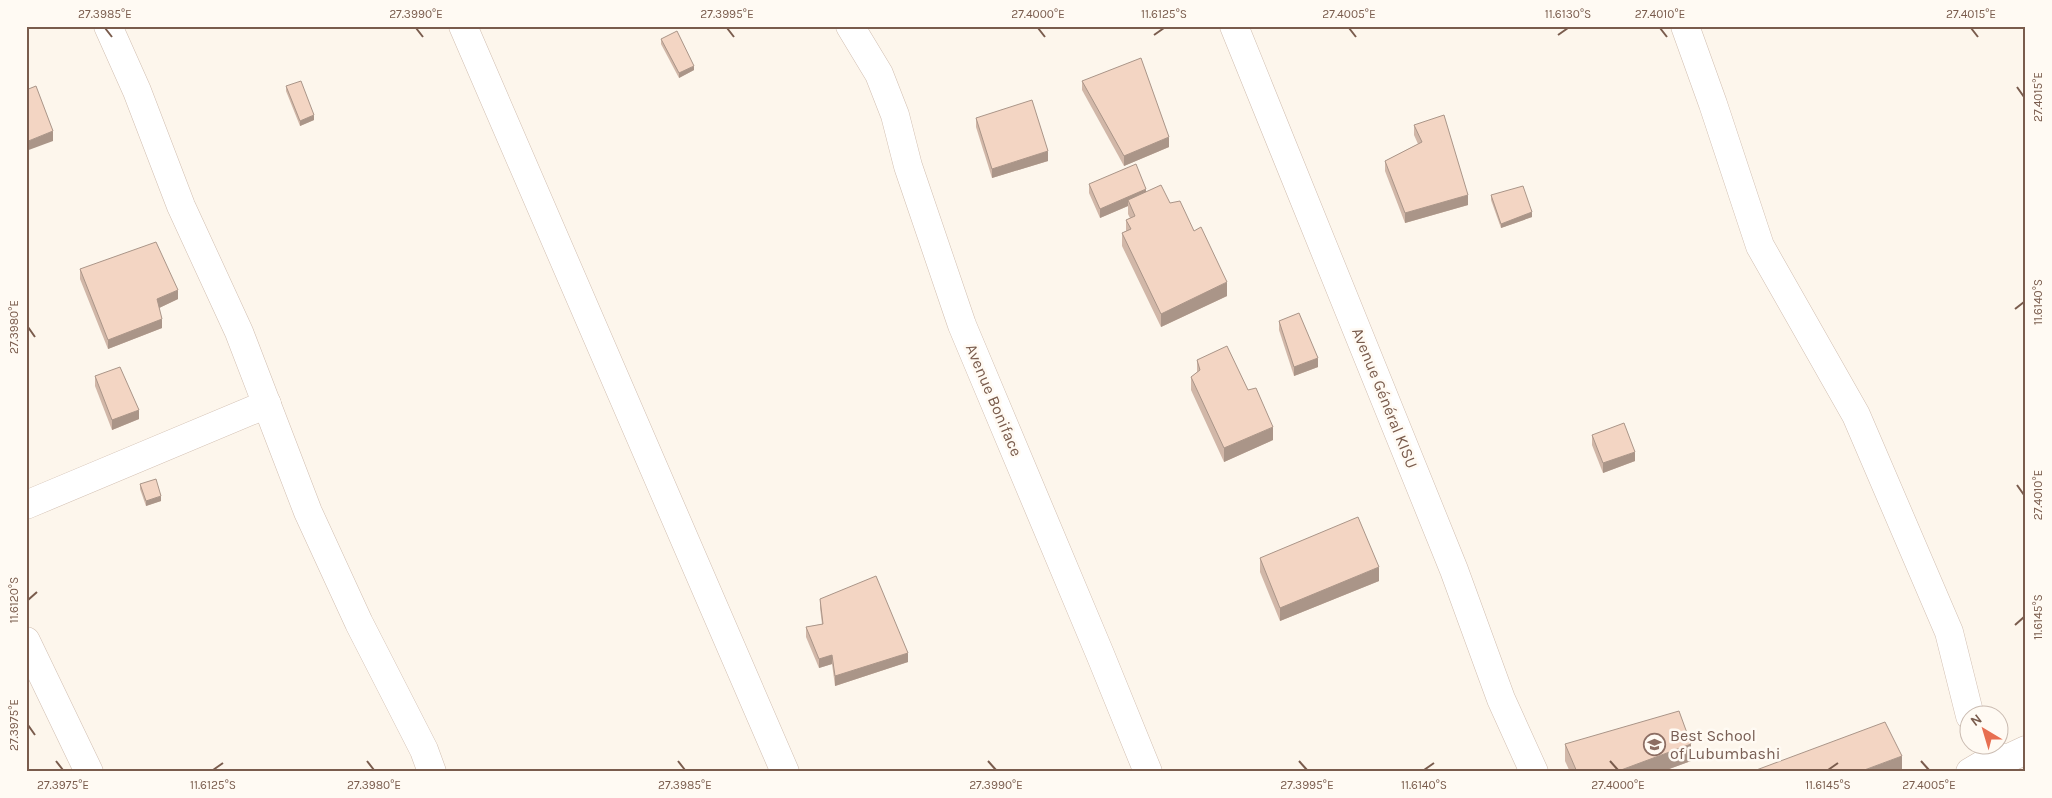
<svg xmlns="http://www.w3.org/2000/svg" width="2052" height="798" viewBox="0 0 2052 798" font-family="Karla,sans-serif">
<rect width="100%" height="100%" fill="#fdf6ec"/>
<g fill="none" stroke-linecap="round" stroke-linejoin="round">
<defs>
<g id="minor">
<polyline points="108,26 137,91 181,206 239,332 308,512 359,623 424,750 432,772"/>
<polyline points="463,26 785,772"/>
<polyline points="850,26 879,74 895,115 908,166 962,325 1100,654 1148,772"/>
<polyline points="1234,26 1454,570 1501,699 1534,772"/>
<polyline points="1685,26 1713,104 1760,246 1856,415 1949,632 1970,716"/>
<polyline points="26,505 267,404"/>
<polyline points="26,641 89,772"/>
<polyline points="1970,772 1987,762 2011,757 2026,750"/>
</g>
</defs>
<use href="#minor" stroke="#d1beb0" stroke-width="29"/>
<use href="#minor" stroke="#fff" stroke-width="28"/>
</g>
<g fill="#d1b7a8">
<polygon points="661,39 694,70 679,78 661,44"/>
<polygon points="1082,81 1169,147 1124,166 1082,90"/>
<polygon points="286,86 314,120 300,126 286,91"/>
<polygon points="976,118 1048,161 992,178 976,127"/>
<polygon points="1414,125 1468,205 1405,223 1385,171 1385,161 1418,144 1414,135"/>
<polygon points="1089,184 1146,192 1170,203 1194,231 1227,296 1161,327 1122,246 1122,233 1126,231 1126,220 1130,218 1128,214 1128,206 1100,218 1089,193"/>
<polygon points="1491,195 1532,217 1501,228 1491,200"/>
<polygon points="80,269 178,299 159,308 162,328 108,349 80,279"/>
<polygon points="1279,321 1318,367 1294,376 1279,330"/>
<polygon points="1197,360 1248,390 1273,440 1224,462 1191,390 1191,377 1197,372"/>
<polygon points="95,376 139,419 112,430 95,386"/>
<polygon points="1592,435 1635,461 1603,473 1592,445"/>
<polygon points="140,484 161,501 146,506 140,489"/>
<polygon points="1260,558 1379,581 1280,621 1260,572"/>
<polygon points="820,599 908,662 835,686 832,664 819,668 806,637 806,627 822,624 820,608"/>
<polygon points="1565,744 1691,761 1661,772 1570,772 1565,761"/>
</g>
<g fill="#aa9588">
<polygon points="694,66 694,70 679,78 679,73"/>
<polygon points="314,115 314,120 300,126 300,121"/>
<polygon points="53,131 53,141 26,151 26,142"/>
<polygon points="1169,137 1169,147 1124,166 1124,156"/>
<polygon points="1048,151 1048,161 992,178 992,169"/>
<polygon points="1146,189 1146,198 1128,200 1128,206 1100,218 1100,209"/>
<polygon points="1468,195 1468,205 1405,223 1405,213"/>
<polygon points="1532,212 1532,217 1501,228 1501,224"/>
<polygon points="1227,282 1227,296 1161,327 1161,314"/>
<polygon points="178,290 178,299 157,309 157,299"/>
<polygon points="162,319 162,328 108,349 108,340"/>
<polygon points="1318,358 1318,367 1294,376 1294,367"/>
<polygon points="139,410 139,419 112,430 112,420"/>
<polygon points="1273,427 1273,440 1224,462 1224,448"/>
<polygon points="1635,452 1635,461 1603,473 1603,463"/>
<polygon points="161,496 161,501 146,506 146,501"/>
<polygon points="1379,567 1379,581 1280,621 1280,608"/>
<polygon points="908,653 908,662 835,686 835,676"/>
<polygon points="832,655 832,664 819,668 819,659"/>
<polygon points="1691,744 1691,761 1661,772 1621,772 1621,770"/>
<polygon points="1902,756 1902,772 1859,772"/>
</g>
<g fill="#f3d5c3" stroke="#aa9588">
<polygon points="677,31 694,66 679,73 661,39"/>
<polygon points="1141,58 1169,137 1124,156 1082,81"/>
<polygon points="301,81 314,115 300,121 286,86"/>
<polygon points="36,86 53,131 26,142 26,90"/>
<polygon points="1032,100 1048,151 992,169 976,118"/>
<polygon points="1444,115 1468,195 1405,213 1385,161 1422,142 1414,125"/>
<polygon points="1136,164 1146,189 1100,209 1089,184"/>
<polygon points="1161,185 1170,203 1180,201 1194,231 1201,227 1227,282 1161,314 1122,233 1131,229 1126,220 1135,216 1128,200"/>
<polygon points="1523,186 1532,212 1501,224 1491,195"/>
<polygon points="156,242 178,290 157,299 162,319 108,340 80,269"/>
<polygon points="1299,313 1318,358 1294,367 1279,321"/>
<polygon points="1227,346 1248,390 1256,388 1273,427 1224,448 1191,377 1200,370 1197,360"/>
<polygon points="120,367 139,410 112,420 95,376"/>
<polygon points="1624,423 1635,452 1603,463 1592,435"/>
<polygon points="156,479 161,496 146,501 140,484"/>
<polygon points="1358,517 1379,567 1280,608 1260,558"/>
<polygon points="876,576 908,653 835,676 832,655 819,659 806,627 823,624 820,599"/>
<polygon points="1679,711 1691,744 1621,770 1622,772 1577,772 1565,744"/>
<polygon points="1885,722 1902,756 1859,772 1751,772"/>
</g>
<path fill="none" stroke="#7a5c4d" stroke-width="2" d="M105 28 112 37M416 28 423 37M727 28 734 37M1038 28 1045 37M1349 28 1356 37M1660 28 1667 37M1971 28 1978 37M1154 35 1164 28M1558 35 1568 28M2017 87 2024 97M2015 309 2024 302M28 327 35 337M2017 485 2024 495M28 600 37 592M2015 625 2024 617M28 725 35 735M56 761 63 770M367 761 374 770M678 761 685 770M988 761 996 770M1299 761 1307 770M1610 761 1618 770M1921 761 1929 770M213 770 223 763M1424 770 1434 763M1828 770 1838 763"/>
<defs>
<symbol id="school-ring" viewBox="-11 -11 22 22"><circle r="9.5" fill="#fffaf3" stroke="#8d6e63" stroke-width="1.5"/><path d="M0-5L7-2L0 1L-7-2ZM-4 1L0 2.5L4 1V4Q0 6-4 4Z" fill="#8d6e63"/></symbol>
</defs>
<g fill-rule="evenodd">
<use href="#school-ring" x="1642" y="732" width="25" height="25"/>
</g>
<g text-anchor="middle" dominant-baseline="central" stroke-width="5" stroke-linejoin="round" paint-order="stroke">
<g font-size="16" fill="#7a5c4d" stroke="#fffaf3">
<text transform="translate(1385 398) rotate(68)">Avenue Général KISU</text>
<text transform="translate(994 400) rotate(67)">Avenue Boniface</text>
</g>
<g font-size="16" fill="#785e54" stroke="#fffaf3" text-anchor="start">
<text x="1670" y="735">Best School<tspan x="1670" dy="18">of Lubumbashi</tspan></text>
</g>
</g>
<rect width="2052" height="798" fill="none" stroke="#fffaf3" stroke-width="55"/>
<g transform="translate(1984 730) rotate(322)"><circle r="24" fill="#fffaf3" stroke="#cabbb1"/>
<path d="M0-4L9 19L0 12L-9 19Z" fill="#e76f51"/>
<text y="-8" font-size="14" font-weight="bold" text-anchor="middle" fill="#7a5c4d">N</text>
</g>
<rect x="28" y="28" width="1996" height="742" fill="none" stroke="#7a5c4d" stroke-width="2"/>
<g font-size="12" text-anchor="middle" fill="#7a5c4d">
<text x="105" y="18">27.3985°E</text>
<text x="416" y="18">27.3990°E</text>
<text x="727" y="18">27.3995°E</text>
<text x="1038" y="18">27.4000°E</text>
<text x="1164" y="18">11.6125°S</text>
<text x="1349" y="18">27.4005°E</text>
<text x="1568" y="18">11.6130°S</text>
<text x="1660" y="18">27.4010°E</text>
<text x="1971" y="18">27.4015°E</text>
<text transform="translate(2038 97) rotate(-90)" y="4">27.4015°E</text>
<text transform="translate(2038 302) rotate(-90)" y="4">11.6140°S</text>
<text transform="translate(14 327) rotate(-90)" y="4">27.3980°E</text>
<text transform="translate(2038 495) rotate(-90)" y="4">27.4010°E</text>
<text transform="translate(14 600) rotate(-90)" y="4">11.6120°S</text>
<text transform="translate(2038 617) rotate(-90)" y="4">11.6145°S</text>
<text transform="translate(14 725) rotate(-90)" y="4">27.3975°E</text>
<text x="63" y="789">27.3975°E</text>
<text x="213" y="789">11.6125°S</text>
<text x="374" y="789">27.3980°E</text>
<text x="685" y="789">27.3985°E</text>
<text x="996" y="789">27.3990°E</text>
<text x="1307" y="789">27.3995°E</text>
<text x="1424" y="789">11.6140°S</text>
<text x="1618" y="789">27.4000°E</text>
<text x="1828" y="789">11.6145°S</text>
<text x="1929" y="789">27.4005°E</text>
</g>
</svg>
